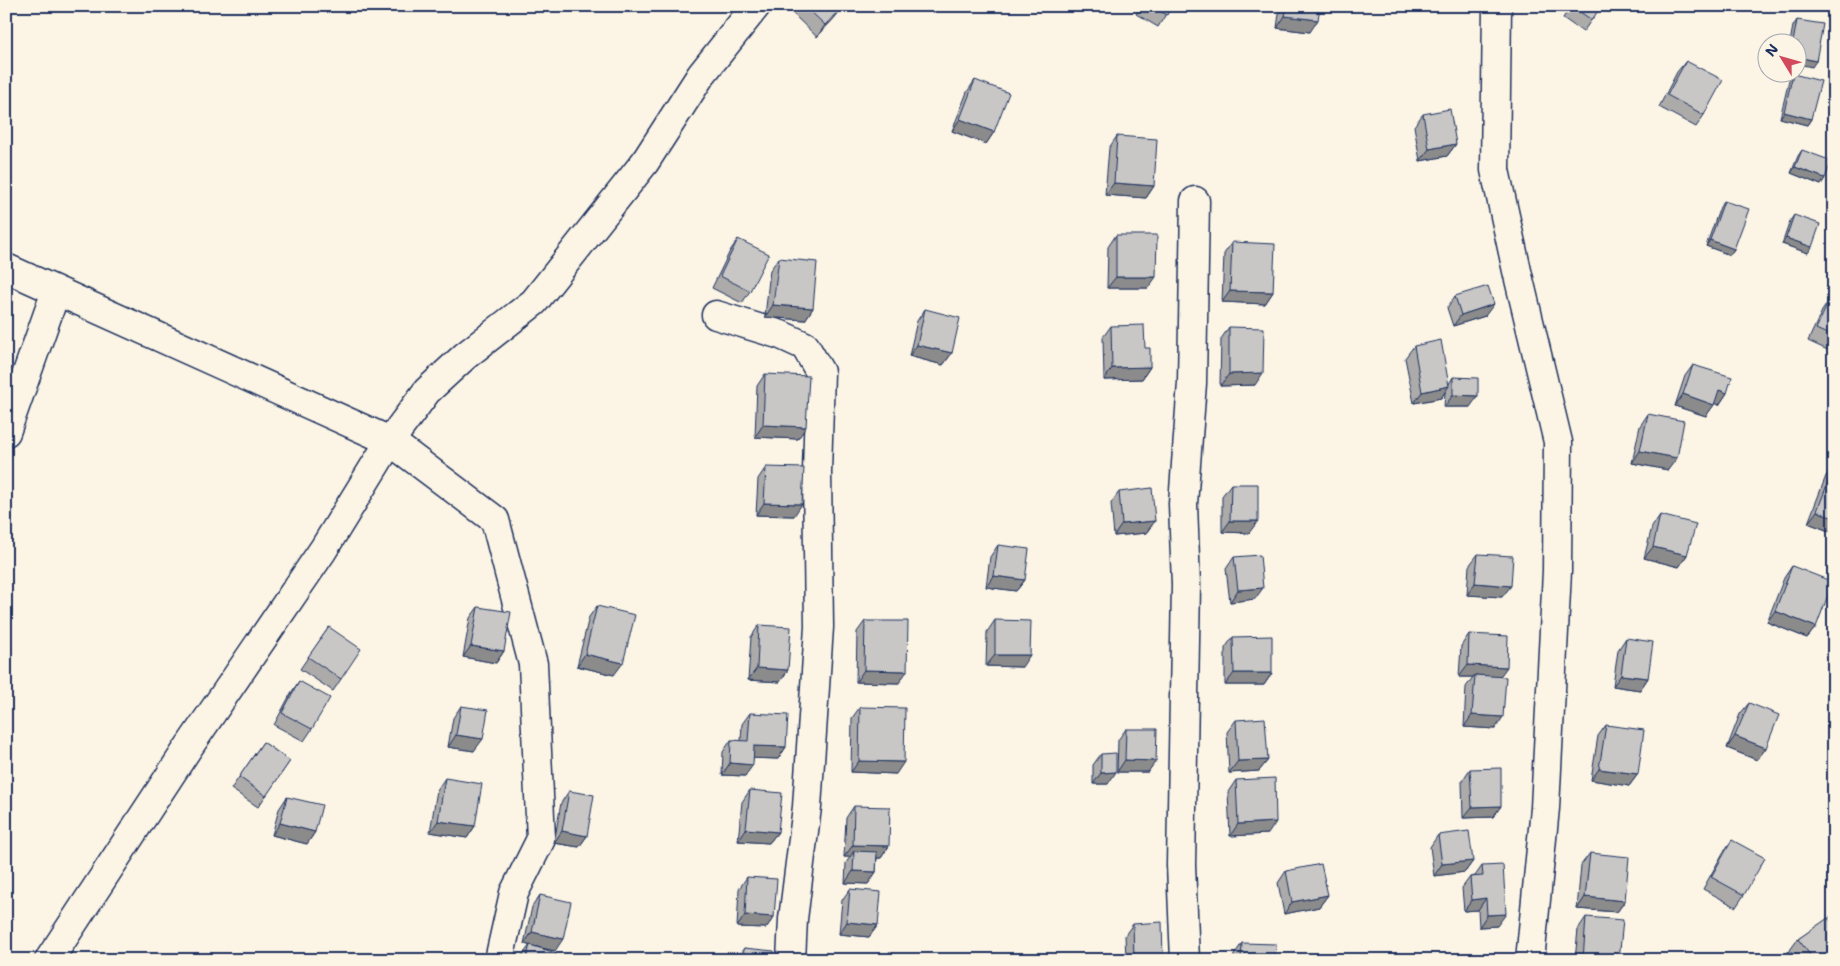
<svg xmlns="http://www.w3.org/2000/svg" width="1840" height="966" viewBox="0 0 1840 966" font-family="'Shantell Sans',sans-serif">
<rect width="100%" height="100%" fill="#fcf5e5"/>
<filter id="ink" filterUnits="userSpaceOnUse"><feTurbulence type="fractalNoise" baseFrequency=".02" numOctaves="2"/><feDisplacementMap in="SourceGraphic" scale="10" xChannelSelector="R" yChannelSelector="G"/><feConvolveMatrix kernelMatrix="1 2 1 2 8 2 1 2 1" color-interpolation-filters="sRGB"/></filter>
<g filter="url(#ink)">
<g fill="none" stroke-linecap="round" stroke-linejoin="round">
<defs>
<g id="minor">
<polyline points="1497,6 1495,170 1517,271 1558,442 1557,571 1545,808 1530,960"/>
<polyline points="6,268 390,441 495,520 533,664 541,839 514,893 499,960"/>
<polyline points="716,315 781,335 805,346 820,372 817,472 819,627 807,807 793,919 791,960"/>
<polyline points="6,432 56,291"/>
<polyline points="49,960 188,748 323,550 390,441 427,391 465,356 534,302 645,162 701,75 756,6"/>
<polyline points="1185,960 1181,865 1186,585 1183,504 1192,383 1195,201"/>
</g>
</defs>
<use href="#minor" stroke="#1b2f5e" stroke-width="31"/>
<use href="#minor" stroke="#fcf5e5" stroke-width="28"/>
</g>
<g fill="#acabaa" stroke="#1b2f5e">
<polygon points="796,6 843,6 836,16 817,37 791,12"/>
<polygon points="1141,6 1171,6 1158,27 1136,14"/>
<polygon points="1280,6 1320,6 1310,32 1277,28"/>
<polygon points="1571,6 1601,6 1583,32 1563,18"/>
<polygon points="1797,20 1812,67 1798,42 1790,42 1793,26"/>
<polygon points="1686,61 1704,115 1696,127 1659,107 1677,72"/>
<polygon points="1793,74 1811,119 1807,125 1780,118 1789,80"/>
<polygon points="975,80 994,132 986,144 952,131 967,92"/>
<polygon points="1423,114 1456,144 1447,156 1420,161 1414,126"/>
<polygon points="1117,136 1154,186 1146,198 1105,195 1109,148"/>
<polygon points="1802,150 1825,178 1821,185 1791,173 1798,156"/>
<polygon points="1724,201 1734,249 1730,255 1706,246 1720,207"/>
<polygon points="1794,215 1808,253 1782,244 1790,221"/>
<polygon points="1116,235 1148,288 1107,288 1108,247"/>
<polygon points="738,239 750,291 742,303 712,288 730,251"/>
<polygon points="1232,242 1273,292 1265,304 1222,302 1224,254"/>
<polygon points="779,258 813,308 805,320 765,317 770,270"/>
<polygon points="1455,296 1485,316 1453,326 1447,308"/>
<polygon points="1830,299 1834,301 1834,353 1808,341 1822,311"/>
<polygon points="925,309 952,353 943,365 909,356 917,321"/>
<polygon points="1111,326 1145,348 1150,367 1142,379 1104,380 1103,337"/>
<polygon points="1229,327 1255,385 1220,386 1221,339"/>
<polygon points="1414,346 1449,384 1453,377 1470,407 1444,407 1445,392 1441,398 1414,403 1405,358"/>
<polygon points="1693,365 1727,393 1719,405 1715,403 1706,416 1675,406 1685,376"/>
<polygon points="765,374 798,439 755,437 757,386"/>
<polygon points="1648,414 1668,470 1632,463 1640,426"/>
<polygon points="1834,466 1834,533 1808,523 1826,476"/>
<polygon points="766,467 794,516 756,515 758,479"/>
<polygon points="1231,484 1249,533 1222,532 1222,496"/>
<polygon points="1119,492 1155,521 1146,533 1114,536 1111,503"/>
<polygon points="1660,515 1687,555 1679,567 1644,558 1652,527"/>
<polygon points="998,545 1025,580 1016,591 986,587 990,557"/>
<polygon points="1478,554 1502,597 1467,595 1469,566"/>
<polygon points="1234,557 1255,599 1230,602 1226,569"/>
<polygon points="1792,566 1816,627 1807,638 1767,622 1784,578"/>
<polygon points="597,606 614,675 577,666 589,617"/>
<polygon points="478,607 504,651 496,663 463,657 470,618"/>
<polygon points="995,620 1022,667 986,666 987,632"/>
<polygon points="865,621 899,683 856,682 857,632"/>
<polygon points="759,625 780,682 748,680 751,637"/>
<polygon points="329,627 341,679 333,691 300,669"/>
<polygon points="1469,634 1500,677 1495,729 1464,727 1466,687 1473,677 1459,677 1461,646"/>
<polygon points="1233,637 1272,673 1264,685 1225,685 1225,648"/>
<polygon points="1626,638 1648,678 1640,690 1613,686 1618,650"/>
<polygon points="299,681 312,729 304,741 274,725 291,693"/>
<polygon points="1749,703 1766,748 1757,760 1727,748 1740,714"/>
<polygon points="461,706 474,751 448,747 453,718"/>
<polygon points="860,707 896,774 851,772 852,718"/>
<polygon points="750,713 786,747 778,759 754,758 745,776 722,775 723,752 731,740 741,741 742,724"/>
<polygon points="1236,720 1268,760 1259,771 1229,773 1227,732"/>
<polygon points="1606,725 1638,774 1629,786 1591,780 1598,736"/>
<polygon points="1126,729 1148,772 1117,772 1118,740"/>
<polygon points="263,742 290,761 258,807 231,789"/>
<polygon points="1101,754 1108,784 1093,784 1093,765"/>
<polygon points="1470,769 1501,806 1493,817 1463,818 1462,781"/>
<polygon points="445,778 475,826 467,838 430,832 437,790"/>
<polygon points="1236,780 1268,834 1230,836 1228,792"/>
<polygon points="750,790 778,832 769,843 738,841 742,802"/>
<polygon points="569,791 587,836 579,847 554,843 561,803"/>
<polygon points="287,797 315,832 307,844 272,835 279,809"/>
<polygon points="854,806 889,846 881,858 877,858 876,872 868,884 845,883 846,863 850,857 844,857 846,818"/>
<polygon points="1438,835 1473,861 1465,872 1434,876 1430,847"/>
<polygon points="1732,840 1744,895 1736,907 1703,889 1724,851"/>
<polygon points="1590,853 1625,901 1617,912 1577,909 1581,865"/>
<polygon points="1482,866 1497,926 1479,927 1478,910 1464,911 1462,888 1470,877 1475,876"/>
<polygon points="1286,871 1328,895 1319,907 1284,914 1278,883"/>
<polygon points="747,877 774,917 766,928 737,927 739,889"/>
<polygon points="850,889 878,925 869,937 839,934 842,900"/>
<polygon points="540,895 555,951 524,944 532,907"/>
<polygon points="1834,911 1834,960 1779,960 1797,959 1790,950 1798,939 1829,918"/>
<polygon points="1586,917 1619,960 1575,960 1578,929"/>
<polygon points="1133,924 1163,959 1163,960 1126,960 1125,935"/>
<polygon points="1242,943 1275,960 1233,960 1234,955"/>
<polygon points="530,945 554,960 521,960 521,957"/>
<polygon points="744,948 773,960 735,960"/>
</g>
<g fill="#8c8b8b" stroke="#1b2f5e">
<polygon points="843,6 836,16 817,37 825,25"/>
<polygon points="1285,16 1318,20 1310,32 1277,28"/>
<polygon points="1798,57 1816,61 1812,67 1798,64"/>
<polygon points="1784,112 1811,119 1807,125 1780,118"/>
<polygon points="960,119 994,132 986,144 952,131"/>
<polygon points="1456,144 1447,156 1420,161 1429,149"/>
<polygon points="1795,167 1825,178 1821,185 1791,173"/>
<polygon points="1114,183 1154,186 1146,198 1105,195"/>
<polygon points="1786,238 1812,247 1808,253 1782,244"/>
<polygon points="1710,240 1734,249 1730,255 1706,246"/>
<polygon points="1116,277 1156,277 1148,288 1107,288"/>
<polygon points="1230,291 1273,292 1265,304 1222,302"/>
<polygon points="1494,304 1485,316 1453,326 1461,315"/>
<polygon points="773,305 813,308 805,320 765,317"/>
<polygon points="917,345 952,353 943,365 909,356"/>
<polygon points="1150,367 1142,379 1104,380 1112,368"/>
<polygon points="1263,373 1255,385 1220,386 1229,374"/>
<polygon points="1449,386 1441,398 1414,403 1422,392"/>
<polygon points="1719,390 1727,393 1719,405 1710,402"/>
<polygon points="1683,394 1714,405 1706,416 1675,406"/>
<polygon points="1453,395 1478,396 1470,407 1444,407"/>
<polygon points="763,425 806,427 798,439 755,437"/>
<polygon points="1640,451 1677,458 1668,470 1632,463"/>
<polygon points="764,503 802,504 794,516 756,515"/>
<polygon points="1817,511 1834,518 1834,533 1808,523"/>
<polygon points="1155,521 1146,533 1114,536 1122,524"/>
<polygon points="1230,521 1258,521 1249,533 1222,532"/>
<polygon points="1653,547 1687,555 1679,567 1644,558"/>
<polygon points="994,576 1025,580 1016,591 986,587"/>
<polygon points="1475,583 1511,586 1502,597 1467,595"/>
<polygon points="1263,588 1255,599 1230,602 1238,590"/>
<polygon points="1775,611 1816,627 1807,638 1767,622"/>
<polygon points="471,646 504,651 496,663 463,657"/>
<polygon points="585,654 623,663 614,675 577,666"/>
<polygon points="995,655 1030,655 1022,667 986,666"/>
<polygon points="1468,665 1507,667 1499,678 1475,675 1473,677 1459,677"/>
<polygon points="757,668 788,670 780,682 748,680"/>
<polygon points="864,670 907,671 899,683 856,682"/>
<polygon points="1234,673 1272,673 1264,685 1225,685"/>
<polygon points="1621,675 1648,678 1640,690 1613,686"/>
<polygon points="1472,715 1503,717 1495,729 1464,727"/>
<polygon points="456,735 483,739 474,751 448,747"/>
<polygon points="1735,736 1766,748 1757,760 1727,748"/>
<polygon points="754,746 786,747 778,759 746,758"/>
<polygon points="1125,760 1156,761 1148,772 1117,772"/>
<polygon points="1268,760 1259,771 1229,773 1238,761"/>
<polygon points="859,761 904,762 896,774 851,772"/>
<polygon points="730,763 753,765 745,776 722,775"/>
<polygon points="1599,769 1638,774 1629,786 1591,780"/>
<polygon points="1116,772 1108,784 1093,784 1101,773"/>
<polygon points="1501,806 1493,817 1463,818 1472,807"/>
<polygon points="438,821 475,826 467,838 430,832"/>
<polygon points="1276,822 1268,834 1230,836 1238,824"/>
<polygon points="280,823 315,832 307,844 272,835"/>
<polygon points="746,829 778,832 769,843 738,841"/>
<polygon points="562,831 587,836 579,847 554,843"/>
<polygon points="853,845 889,846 881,858 854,857 854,851 850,857 844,857"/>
<polygon points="1473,861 1465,872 1434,876 1442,864"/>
<polygon points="853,871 876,872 868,884 845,883"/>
<polygon points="1328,895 1319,907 1284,914 1292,902"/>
<polygon points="1585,897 1625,901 1617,912 1577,909"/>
<polygon points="1486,898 1478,910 1464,911 1472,900"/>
<polygon points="1506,914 1497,926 1479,927 1487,915"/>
<polygon points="745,915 774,917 766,928 737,927"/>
<polygon points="847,922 878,925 869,937 839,934"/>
<polygon points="532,932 563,939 555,951 524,944"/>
</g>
<g fill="#c8c7c6" stroke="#1b2f5e">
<polygon points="805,6 843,6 825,25"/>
<polygon points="1151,6 1171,6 1167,15"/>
<polygon points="1287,6 1320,6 1318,20 1285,16"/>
<polygon points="1571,6 1601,6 1592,20"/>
<polygon points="1797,20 1823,24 1816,61 1798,57 1798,42 1793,42"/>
<polygon points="1686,61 1723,80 1704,115 1667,95"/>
<polygon points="1793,74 1821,81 1811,119 1784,112"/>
<polygon points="975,80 1009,93 994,132 960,119"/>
<polygon points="1450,109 1456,144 1429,149 1423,114"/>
<polygon points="1117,136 1157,139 1154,186 1114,183"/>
<polygon points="1802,150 1832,161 1825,178 1795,167"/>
<polygon points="1724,201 1749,209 1734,249 1710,240"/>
<polygon points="1794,215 1820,224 1812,247 1786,238"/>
<polygon points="1116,235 1157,235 1156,277 1116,277"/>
<polygon points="738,239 769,254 750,291 720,276"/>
<polygon points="1232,242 1275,244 1273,292 1230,291"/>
<polygon points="779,258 817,262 813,308 773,305"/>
<polygon points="1488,286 1494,304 1461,315 1455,296"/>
<polygon points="1830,299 1834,301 1834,337 1816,329"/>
<polygon points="925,309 960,318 952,353 917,345"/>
<polygon points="1144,325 1145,348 1150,348 1150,367 1112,368 1111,326"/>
<polygon points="1229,327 1264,328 1263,373 1229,374"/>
<polygon points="1441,340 1449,386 1422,392 1414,346"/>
<polygon points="1693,365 1732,377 1727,393 1719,390 1714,405 1683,394"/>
<polygon points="765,374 809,376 806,427 763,425"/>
<polygon points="1453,377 1478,378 1478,396 1453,395"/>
<polygon points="1648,414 1684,421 1677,458 1640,451"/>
<polygon points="766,467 804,468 802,504 764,503"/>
<polygon points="1834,467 1834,518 1817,511"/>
<polygon points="1231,484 1258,484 1258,521 1230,521"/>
<polygon points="1152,488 1155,521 1122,524 1119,492"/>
<polygon points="1660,515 1696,524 1687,555 1653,547"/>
<polygon points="998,545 1029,549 1025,580 994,576"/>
<polygon points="1478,554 1513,556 1511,586 1475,583"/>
<polygon points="1260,555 1263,588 1238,590 1234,557"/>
<polygon points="1792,566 1833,582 1816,627 1775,611"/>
<polygon points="597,606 635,615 623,663 585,654"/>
<polygon points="478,607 511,612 504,651 471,646"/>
<polygon points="995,620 1031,621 1030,655 995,655"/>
<polygon points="865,621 908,621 907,671 864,670"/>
<polygon points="759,625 791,627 788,670 757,668"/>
<polygon points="329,627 361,649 341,679 308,657"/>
<polygon points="1469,634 1508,636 1507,667 1468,665"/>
<polygon points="1272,636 1272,673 1234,673 1233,637"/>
<polygon points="1626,638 1653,642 1648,678 1621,675"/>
<polygon points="1475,675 1506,677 1503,717 1472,715"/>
<polygon points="299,681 330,698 312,729 282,713"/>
<polygon points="1749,703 1779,715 1766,748 1735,736"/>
<polygon points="461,706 488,710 483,739 456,735"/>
<polygon points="860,707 905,708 904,762 859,761"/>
<polygon points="750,713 788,715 786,747 754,746 753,765 730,763 731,740 748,741"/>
<polygon points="1265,718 1268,760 1238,761 1236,720"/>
<polygon points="1606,725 1644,730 1638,774 1599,769"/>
<polygon points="1126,729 1157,729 1156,761 1125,760"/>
<polygon points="263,742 290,761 266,796 239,777"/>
<polygon points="1116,753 1116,772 1101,773 1101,754"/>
<polygon points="1501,768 1501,806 1472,807 1470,769"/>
<polygon points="445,778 482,784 475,826 438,821"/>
<polygon points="1275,778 1276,822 1238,824 1236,780"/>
<polygon points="750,790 782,793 778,832 746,829"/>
<polygon points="569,791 594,795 587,836 562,831"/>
<polygon points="287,797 322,805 315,832 280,823"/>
<polygon points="854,806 890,807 889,846 853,845"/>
<polygon points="1469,831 1473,861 1442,864 1438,835"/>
<polygon points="1732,840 1765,858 1744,895 1711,877"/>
<polygon points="854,851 877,852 876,872 853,871"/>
<polygon points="1590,853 1629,857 1625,901 1585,897"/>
<polygon points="1321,864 1328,895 1292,902 1286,871"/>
<polygon points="1503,865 1506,914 1487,915 1486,898 1472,900 1470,877 1483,876 1482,866"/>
<polygon points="747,877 777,879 774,917 745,915"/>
<polygon points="850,889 881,892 878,925 847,922"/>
<polygon points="540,895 571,902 563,939 532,932"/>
<polygon points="1586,917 1623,920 1619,960 1583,960"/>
<polygon points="1828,918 1834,925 1834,960 1814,960 1798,939"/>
<polygon points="1162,922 1163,959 1134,960 1133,924"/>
<polygon points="1242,943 1276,944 1275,960 1241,960"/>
<polygon points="530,945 556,953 554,960 526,960"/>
<polygon points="744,948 774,951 773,960 743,960"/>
<polygon points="1789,951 1797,960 1779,960"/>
</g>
</g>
<rect width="1840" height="966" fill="none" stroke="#fcf5e5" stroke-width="25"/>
<rect x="12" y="12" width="1815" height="941" fill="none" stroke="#1b2f5e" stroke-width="2" filter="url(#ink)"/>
<g transform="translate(1782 58) rotate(307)"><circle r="24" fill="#fcf5e5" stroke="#a2a6af"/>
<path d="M0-4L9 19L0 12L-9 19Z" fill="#d1495b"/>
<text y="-8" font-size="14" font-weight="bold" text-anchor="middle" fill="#1b2f5e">N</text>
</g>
</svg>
